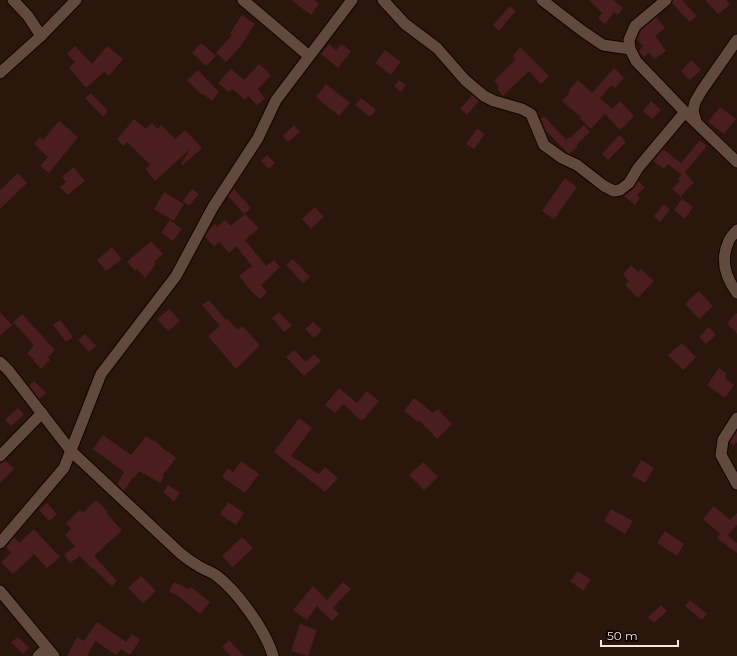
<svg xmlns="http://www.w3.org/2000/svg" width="737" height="656" viewBox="0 0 737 656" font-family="Montserrat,sans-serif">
<rect width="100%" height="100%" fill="#2a160b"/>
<g fill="#4a1d1f">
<polygon points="291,0 314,0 319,4 311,15"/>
<polygon points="589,0 613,0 623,8 618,15 614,12 605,24 598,18 602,13"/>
<polygon points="673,0 682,0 697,16 690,22 672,3"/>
<polygon points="705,0 726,0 730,5 718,14"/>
<polygon points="510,6 516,11 499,31 493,25"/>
<polygon points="242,15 255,24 240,47 226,62 216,53 232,35 230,33"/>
<polygon points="656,17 665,28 655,36 666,51 654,59 649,52 644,57 640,53 639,51 643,46 637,39 639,37 639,36 641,30"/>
<polygon points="201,43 216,56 206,66 192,53"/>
<polygon points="329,44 336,50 341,44 351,51 338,68 321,54"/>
<polygon points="75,46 92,64 107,46 123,59 109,76 104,72 86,88 69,68 75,62 67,54"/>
<polygon points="520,47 549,76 541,84 529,71 503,96 497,89 499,87 494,81 516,59 513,56"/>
<polygon points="385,50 401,62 391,75 375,63"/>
<polygon points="691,60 701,70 690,80 681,71"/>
<polygon points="259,64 271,75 258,89 265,98 257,105 248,96 245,100 232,89 229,92 218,83 231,69 244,80"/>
<polygon points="614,68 624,78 615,88 611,85 600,98 612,109 620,101 634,116 620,130 605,114 591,129 580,118 581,117 562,101 570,92 569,90 578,80 592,93"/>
<polygon points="198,70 219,92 212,101 202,93 201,94 187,80"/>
<polygon points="399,80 406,85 401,92 394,86"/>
<polygon points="326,84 350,103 339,116 316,97"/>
<polygon points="91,93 108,111 103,117 85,98"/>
<polygon points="472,95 479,101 467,115 460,109"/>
<polygon points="361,98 376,110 370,117 355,105"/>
<polygon points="651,101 661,110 652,119 643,111"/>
<polygon points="720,107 736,119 724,134 708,122"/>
<polygon points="544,116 566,140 569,137 570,138 584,125 590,132 577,144 578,146 569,154 546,131 541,119"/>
<polygon points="134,119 146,129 152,123 158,129 161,125 175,139 185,130 202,148 183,165 181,164 190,149 155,181 145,169 150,165 127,142 123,146 117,139"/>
<polygon points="59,121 78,137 49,173 40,166 48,157 34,144 40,138 43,140"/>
<polygon points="294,125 300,132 288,142 283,136"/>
<polygon points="477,129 485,134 474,149 466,144"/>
<polygon points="619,135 626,142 608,160 602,154"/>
<polygon points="700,140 707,146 685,172 694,183 686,190 681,197 672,189 680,181 678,178 682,175 668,164 664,169 653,161 663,149 681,163"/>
<polygon points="267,155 275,163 269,169 261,161"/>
<polygon points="73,167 85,181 68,195 60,187 66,182 62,177"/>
<polygon points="18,173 27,183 0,209 0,190"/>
<polygon points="565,178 577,187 554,219 542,211"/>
<polygon points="638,181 645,187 637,195 640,198 635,205 624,196 634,188"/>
<polygon points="192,189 199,194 189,206 183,201"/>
<polygon points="234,189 251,208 244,214 228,196"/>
<polygon points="164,192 184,204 174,221 154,209"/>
<polygon points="682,199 693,207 685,219 674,210"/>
<polygon points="664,204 670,210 660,222 654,216"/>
<polygon points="315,207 324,217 311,229 302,219"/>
<polygon points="245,214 259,228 245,240 266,266 274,260 280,267 261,285 267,292 260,299 251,291 239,276 252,266 236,246 229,253 219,242 214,247 205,237 209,230 215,224 217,227 225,220 231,226"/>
<polygon points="170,220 182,229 173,241 161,233"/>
<polygon points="151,241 163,254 154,262 156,264 145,278 137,269 135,271 127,262"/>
<polygon points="112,247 122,259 106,271 97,260"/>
<polygon points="293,259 310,277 303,283 286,265"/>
<polygon points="631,265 638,272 641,269 654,281 638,298 625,285 629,281 623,274"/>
<polygon points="699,291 713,306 699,319 685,304"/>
<polygon points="209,300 226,320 227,319 238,330 242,326 260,345 236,369 208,336 220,326 202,305"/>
<polygon points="169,309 180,321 168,331 157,319"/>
<polygon points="0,312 12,325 0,336"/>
<polygon points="279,312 292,326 284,332 272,318"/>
<polygon points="737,313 737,334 727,323"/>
<polygon points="22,314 55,350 48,357 50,360 41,369 33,360 34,359 27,354 34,345 13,322"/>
<polygon points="60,320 73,337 66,342 53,325"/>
<polygon points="313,322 322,330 314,338 305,329"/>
<polygon points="709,327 716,335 706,344 699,337"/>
<polygon points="85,334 96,346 89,352 78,340"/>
<polygon points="682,343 696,357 683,370 668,355"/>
<polygon points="294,350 306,362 314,354 321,361 304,376 286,357"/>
<polygon points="719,368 727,374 725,378 734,385 725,398 707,385"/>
<polygon points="34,381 46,393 39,399 29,386"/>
<polygon points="339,388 357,403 367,391 379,401 362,421 343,404 335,413 325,405"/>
<polygon points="414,398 433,413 438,409 452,424 437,439 419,420 418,422 404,411"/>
<polygon points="18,408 24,415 11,426 5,420"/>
<polygon points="299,418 312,428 291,456 319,474 325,467 338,478 325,492 274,452"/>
<polygon points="737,431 737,442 733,446 730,442"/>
<polygon points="103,435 131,455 146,436 153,441 154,440 167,452 168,451 176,458 163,475 164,476 160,483 139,471 134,478 133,477 124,491 117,484 124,472 93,449"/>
<polygon points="5,460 14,469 0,483 0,464"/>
<polygon points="641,460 654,468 645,483 632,476"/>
<polygon points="241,461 259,474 245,493 222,477 228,468 233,472"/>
<polygon points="423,462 438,477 424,490 409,475"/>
<polygon points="168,485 180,493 174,502 163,492"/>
<polygon points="96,500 108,512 106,513 122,530 94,556 117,581 112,586 93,568 92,569 80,556 70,563 64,555 75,546 65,535 71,528 66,523 80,510 83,513"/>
<polygon points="228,502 244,513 236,525 220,514"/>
<polygon points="47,503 57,514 49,521 39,510"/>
<polygon points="714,506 730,520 737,513 737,525 727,535 737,543 737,553 717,538 720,534 703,519"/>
<polygon points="611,509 633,521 625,534 604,521"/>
<polygon points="34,529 60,557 47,568 34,554 13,574 1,562 11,553 6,547 14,537 19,543"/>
<polygon points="665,531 684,544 677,556 657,543"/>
<polygon points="242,537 253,548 233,567 222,556"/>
<polygon points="578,571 591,580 583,591 570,581"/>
<polygon points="141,576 156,591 143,603 128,588"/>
<polygon points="174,582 189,589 191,587 210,602 200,614 177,595 169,592"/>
<polygon points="343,582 351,589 333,608 339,614 332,621 317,606 307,620 293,610 313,586 327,600"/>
<polygon points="690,600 707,614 702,620 685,606"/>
<polygon points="661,605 667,611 654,623 648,617"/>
<polygon points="97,622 126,642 132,634 140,640 130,655 121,649 116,655 95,641 87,656 67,656 77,637 84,641"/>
<polygon points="300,624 317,630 308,656 291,651"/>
<polygon points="18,637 29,648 23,654 11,642"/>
<polygon points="229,640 244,656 231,656 222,647"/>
</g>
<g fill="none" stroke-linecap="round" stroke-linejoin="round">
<defs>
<g id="minor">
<polyline points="13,0 28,16 41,36"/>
<polyline points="243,0 309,56"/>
<polyline points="383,0 405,24 437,48 465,80 484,96 494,101 522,109 531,114 544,145 562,158 577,165 604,186 614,191 620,190 629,183 638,168 685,112"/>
<polyline points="542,0 581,30 603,45 630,49"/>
<polyline points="666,0 635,26 629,40 630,49 636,61 685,112 737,162"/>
<polyline points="0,73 41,36 76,0"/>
<polyline points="696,121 693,111 695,102 702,90 737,40"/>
<path d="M737 230C734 234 729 238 728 243 720 261 726 278 737 293"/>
<path d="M0 362 9 371 71 451 180 553C186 558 193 563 200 567 205 570 212 572 217 576 237 591 266 631 273 656"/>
<polyline points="737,418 723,440 721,455 737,484"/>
<polyline points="0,456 42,413"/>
<polyline points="0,543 64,468 101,374 176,276 213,207 258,138 276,100 352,0"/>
<polyline points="0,591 54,656"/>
<polyline points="38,656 47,648"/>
</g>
</defs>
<use href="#minor" stroke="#110300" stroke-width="13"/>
<use href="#minor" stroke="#614a3d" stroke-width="11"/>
</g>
<path d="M601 640v6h77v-6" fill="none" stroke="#f4e6de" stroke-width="2"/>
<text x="607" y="640" font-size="12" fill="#f4e6de" stroke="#0c0502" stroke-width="3" paint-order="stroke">50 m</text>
</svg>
